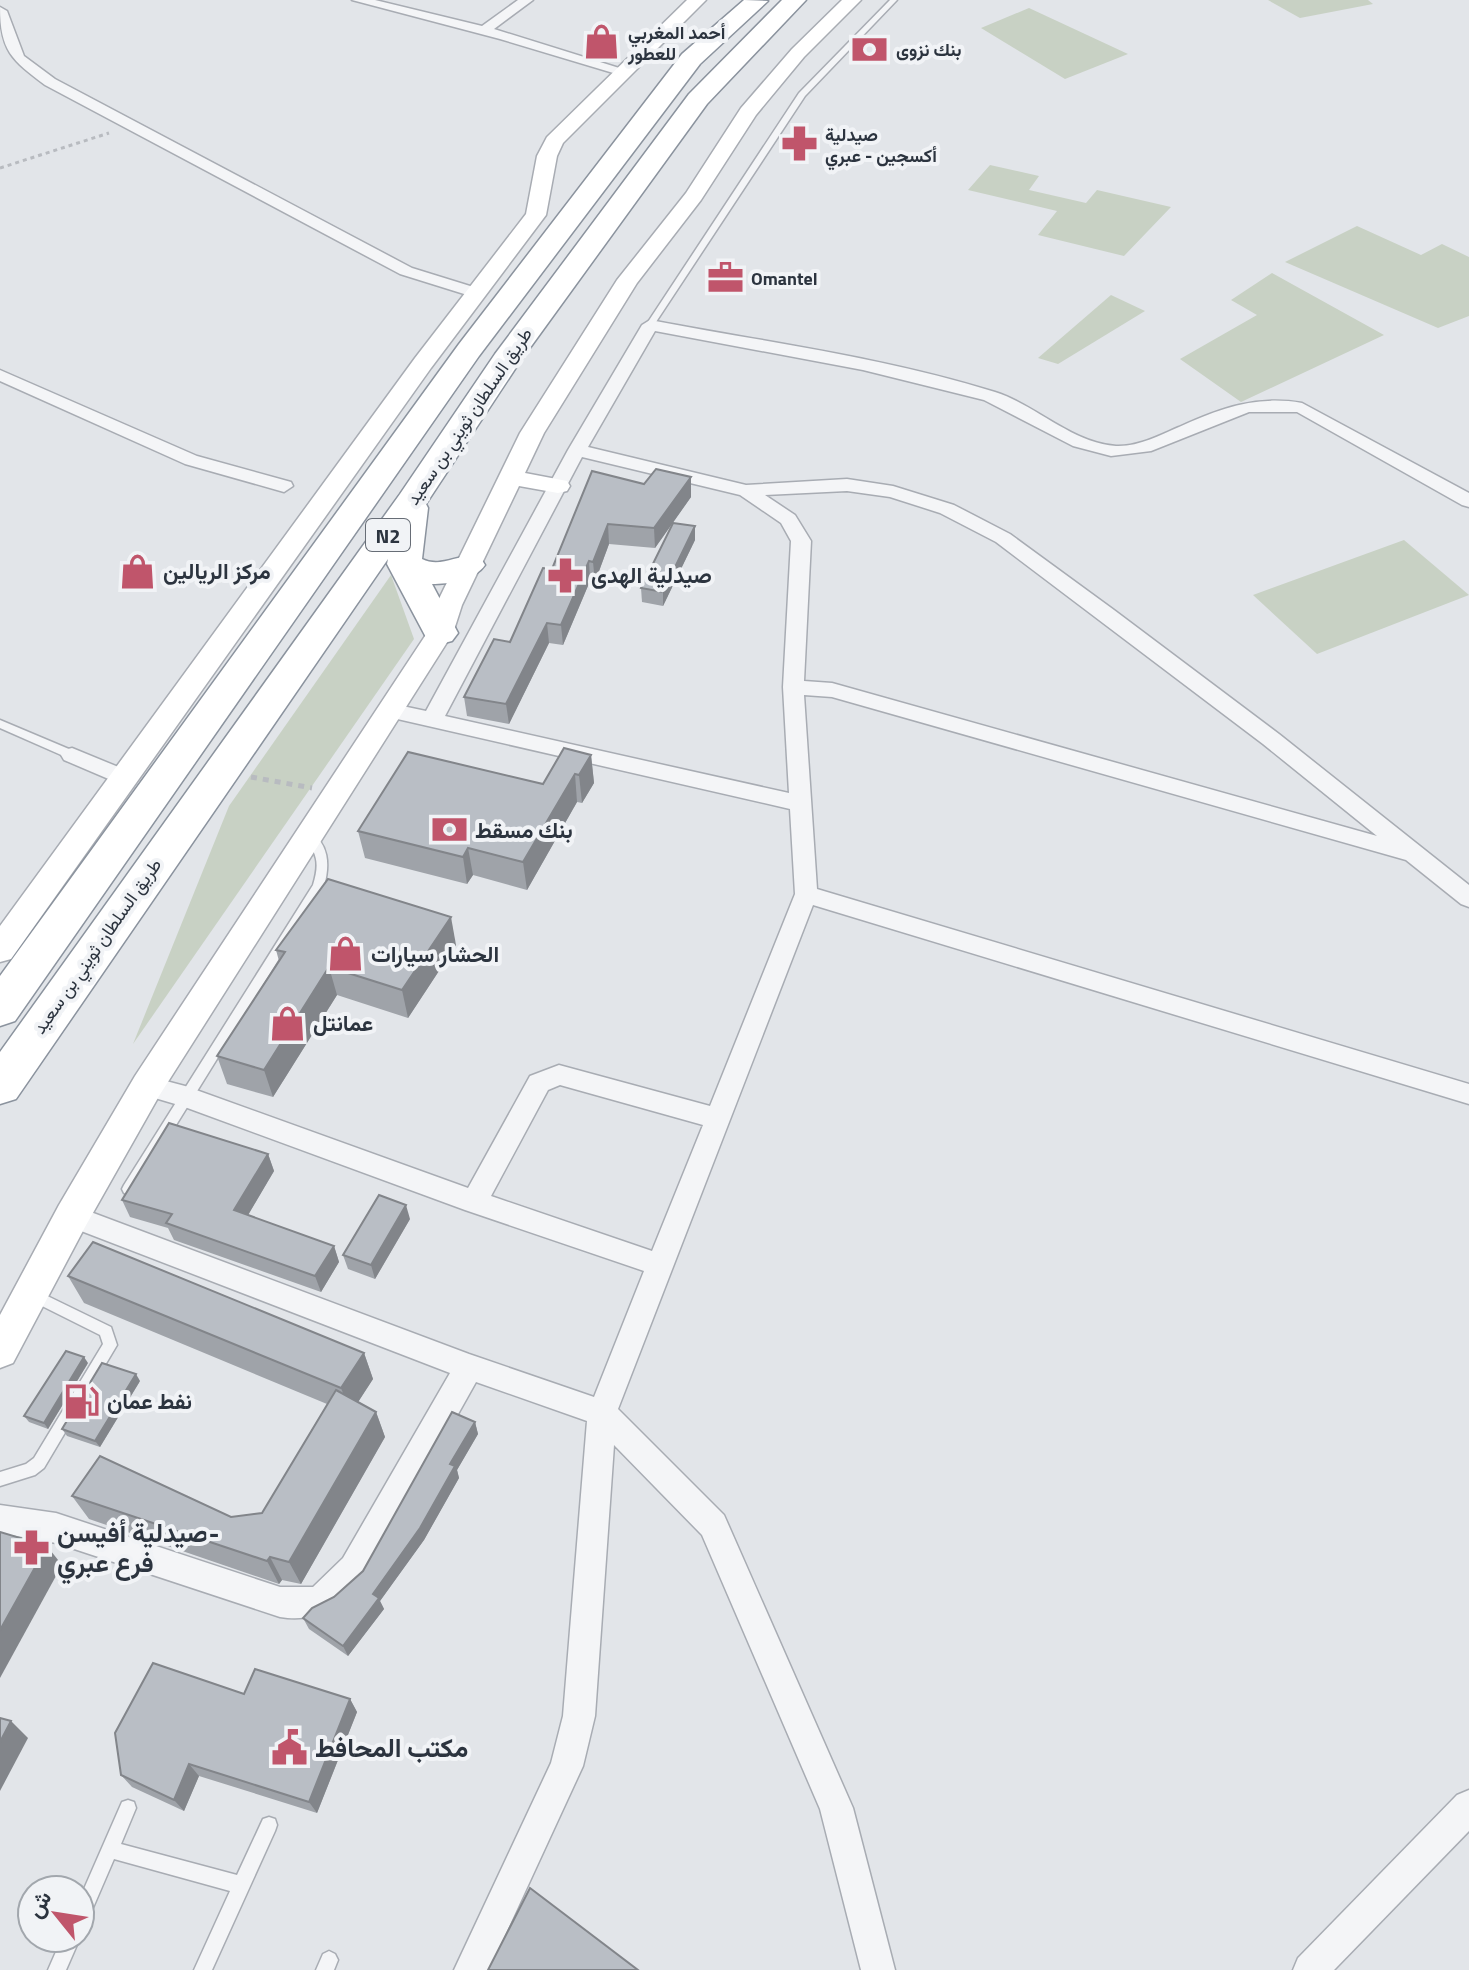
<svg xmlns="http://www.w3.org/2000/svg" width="1469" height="1970" viewBox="0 0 1469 1970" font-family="'Titillium Web',Vazirmatn,sans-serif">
<rect width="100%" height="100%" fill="#e2e5e9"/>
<g fill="#c8d1c4">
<polygon points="1268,0 1368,0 1373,4 1300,18"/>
<polygon points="1029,8 1128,54 1065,79 981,28"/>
<polygon points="990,165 1039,176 1029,190 1086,203 1097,190 1171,207 1124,256 1038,235 1057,211 968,190"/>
<polygon points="1357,226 1421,255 1442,244 1469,257 1469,316 1438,328 1285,262"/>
<polygon points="1272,273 1384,335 1241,402 1180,359 1257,315 1231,300"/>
<polygon points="1111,295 1145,311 1058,364 1038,358"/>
<polygon points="1404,540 1469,595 1317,654 1253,595"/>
<polygon points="391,575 414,639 133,1044 229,806"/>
</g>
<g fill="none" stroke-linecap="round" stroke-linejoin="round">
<defs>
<g id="lane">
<polygon points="890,0 897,0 805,96 654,325 647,327 646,325 799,93"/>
<polygon points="0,720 76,752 77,755 76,758 68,758 0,728"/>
<path d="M309 831C329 843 330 865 324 886L134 1193 129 1195 124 1193 122 1189 124 1185 313 885C320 862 317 854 303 835Z"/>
<polygon points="33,1289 111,1327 117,1345 44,1468 35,1475 0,1486 0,1472 26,1464 34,1458 103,1344 100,1335 28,1299 26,1295 28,1291"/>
<polygon points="128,1800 134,1802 136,1808 121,1844 237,1875 263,1819 269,1817 275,1819 277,1825 275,1831 212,1970 194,1970 230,1891 114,1859 86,1924 80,1927 80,1898 122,1802"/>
<polygon points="62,1938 80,1938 66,1970 48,1970"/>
<polygon points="329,1951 335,1954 338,1960 334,1970 316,1970 323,1954"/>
</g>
<g id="street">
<polygon points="352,0 375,0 482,26 518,0 533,0 494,29 632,72 620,75 500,39"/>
<path d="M0 7 7 11 24 56 55 79 412 268 483 290 485 293 477 298 400 274 45 85C12 60 0 51 0 7Z"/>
<path d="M650 320C765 342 883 357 995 392 1036 405 1072 443 1116 446 1138 447 1160 435 1179 427 1220 408 1257 395 1302 403L1469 493V507L1462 505 1297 412H1249L1151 451 1111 456 1073 446 984 400 863 370 655 331 588 447 746 485 847 479 893 486 954 505 1010 534 1114 610 1279 734 1469 885V907L1461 904 1406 860 832 697 804 695 817 889 1469 1084V1104L813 905 618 1409 724 1515 853 1808 895 1970H861L820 1809 702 1535 614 1445 595 1716 583 1766 489 1970H454L551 1763 563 1716 587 1421 476 1382 365 1580C341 1607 317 1623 280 1617L56 1543 0 1533V1505L56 1513 280 1587H313L343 1558 450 1373 63 1224 59 1216 63 1208 72 1205 469 1354 594 1397 644 1271 465 1210 182 1106 138 1093 134 1086 138 1079 147 1076 185 1086 468 1188 530 1076 559 1065 710 1106 795 894 790 809 393 718 386 716 383 711 386 706 393 704 426 711 568 450 642 325ZM582 457 740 495 781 523 791 541 783 687 789 793 445 716ZM847 491 890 497 940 513 996 542 1263 744 1377 836 832 683 804 681 811 541 795 515 765 495ZM560 1085 703 1125 652 1251 491 1196 548 1090Z"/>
<polygon points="0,370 197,456 291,482 293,486 284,492 185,464 0,381"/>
<polygon points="72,748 133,773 136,778 133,783 125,786 64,760 61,755 64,750"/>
<polygon points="1469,1790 1469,1831 1334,1970 1293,1970 1298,1958 1457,1795"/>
</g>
<g id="secondary">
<polygon points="687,0 706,0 563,143 557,156 546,215 431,368 11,959 0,962 0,926 415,358 526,214 537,156 547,137"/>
<polygon points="842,0 861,0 804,57 756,115 701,200 637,283 544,433 525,473 567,481 570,486 567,491 558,493 519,486 462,605 453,633 159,1096 85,1227 13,1363 0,1368 0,1315 59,1205 135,1076 427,633 436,605 520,433 617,280 686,193 741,108 792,49"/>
</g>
<g id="highway">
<polygon points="744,0 768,1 700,64 479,356 15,1021 0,1026 0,976 459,344 682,54"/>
<path d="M782 0H806L707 104 519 363 426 504 428 508 422 559C442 569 459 552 480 557L485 565C475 580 449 584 432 584L458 633 452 641 440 644 428 641 387 564 388 559 16 1099 0 1104V1052L400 494 495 354 689 94Z"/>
</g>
</defs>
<use href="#lane" stroke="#a8acb3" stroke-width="3"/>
<use href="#street" stroke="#a8acb3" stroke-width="3"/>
<use href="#secondary" stroke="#a8acb3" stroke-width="3"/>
<use href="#highway" stroke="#8b939e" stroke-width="3"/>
<polyline stroke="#b8bbc0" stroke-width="3" stroke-dasharray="4 4" stroke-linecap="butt" points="0,168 109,133"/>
<polyline stroke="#b8bbc0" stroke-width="5" stroke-dasharray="6 6" stroke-linecap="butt" points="251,777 312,788"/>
<use href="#lane" fill="#f4f5f7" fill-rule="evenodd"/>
<use href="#street" fill="#f4f5f7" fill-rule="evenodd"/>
<use href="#secondary" fill="#fff" fill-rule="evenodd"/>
<use href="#highway" fill="#fff" fill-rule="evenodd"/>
</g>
<g fill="#9fa3a9">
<polygon points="592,471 691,497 655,548 609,544 595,582 590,581 563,645 549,643 509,724 467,716 464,697 510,642 552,569"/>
<polygon points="695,526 695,540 663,606 642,602 641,588"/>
<polygon points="591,755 594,783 582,803 577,802 527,890 473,875 467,884 365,858 358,831 543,784"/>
<polygon points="456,945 408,1018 337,995 273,1097 227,1084 217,1056 279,961 276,950"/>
<polygon points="268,1154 274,1171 248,1215 334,1246 339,1262 321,1292 174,1240 168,1228 130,1217 122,1200"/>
<polygon points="410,1219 375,1279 348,1269 343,1255"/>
<polygon points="68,1276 364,1353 373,1379 358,1402 376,1412 385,1437 301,1584 282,1580 279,1584 89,1519 72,1496 231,1517 262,1513 327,1404 84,1303"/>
<polygon points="88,1363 48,1429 29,1422 24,1416"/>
<polygon points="140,1381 100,1447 67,1436 62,1429"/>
<polygon points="475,1422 478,1434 457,1470 459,1478 424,1540 380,1601 384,1609 348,1656 309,1629 303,1618 334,1597 363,1571"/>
<polygon points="244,1694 350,1699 357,1712 317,1813 199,1776 184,1811 132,1787 121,1775"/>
</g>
<g fill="#82858a">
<polygon points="691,477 691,497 655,548 654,528"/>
<polygon points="608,524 609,544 595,582 593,562"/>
<polygon points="695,526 695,540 663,606 663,592"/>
<polygon points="589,561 590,581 563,645 561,625"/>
<polygon points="547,623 549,643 509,724 506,704"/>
<polygon points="591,755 594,783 582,803 579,775"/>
<polygon points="575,774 577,802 527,890 523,862"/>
<polygon points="468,848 473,875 467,884 463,857"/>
<polygon points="451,917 456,945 408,1018 402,990"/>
<polygon points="329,967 337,995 273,1097 264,1070"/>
<polygon points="268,1154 274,1171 241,1227 234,1210"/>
<polygon points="406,1205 410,1219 375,1279 371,1265"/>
<polygon points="334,1246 339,1262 321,1292 315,1276"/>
<polygon points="364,1353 373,1379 351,1413 341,1388"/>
<polygon points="84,1357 88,1363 48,1429 44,1423"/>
<polygon points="136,1374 140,1381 100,1447 95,1441"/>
<polygon points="376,1412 385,1437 301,1584 289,1562"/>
<polygon points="475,1422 478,1434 457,1470 459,1478 424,1540 380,1601 384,1609 348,1656 343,1646"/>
<polygon points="47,1546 62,1565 0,1678 0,1630"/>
<polygon points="270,1557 282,1580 279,1584 267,1561"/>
<polygon points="350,1699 357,1712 317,1813 309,1802"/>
<polygon points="11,1721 28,1738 0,1791 0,1742"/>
<polygon points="189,1764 199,1776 184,1811 174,1800"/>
</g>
<g fill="#b9bec5" stroke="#82858a" stroke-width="2">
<polygon points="656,469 691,477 654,528 608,524 593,562 589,561 561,625 547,623 506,704 464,697 494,639 510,642 543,568 552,569 592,471 644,484"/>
<polygon points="673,523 695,526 663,592 641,588"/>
<polygon points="564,748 591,755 579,775 575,774 523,862 468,848 463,857 358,831 408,752 543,784"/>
<polygon points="328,879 451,917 402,990 329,967 264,1070 217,1056 285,952 276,950"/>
<polygon points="169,1123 268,1154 234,1210 334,1246 315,1276 166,1223 172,1214 122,1200"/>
<polygon points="379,1195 406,1205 371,1265 343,1255"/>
<polygon points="93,1242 364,1353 341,1388 68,1276"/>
<polygon points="66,1351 84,1357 44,1423 24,1416"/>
<polygon points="102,1363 136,1374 95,1441 62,1429"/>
<polygon points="336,1390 376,1412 289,1562 270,1557 267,1561 72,1496 100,1456 231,1517 262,1513"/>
<polygon points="452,1412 475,1422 450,1464 455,1466 420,1528 373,1594 379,1598 343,1646 303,1618 312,1608 334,1597 363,1571"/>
<polygon points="0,1532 47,1546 0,1630"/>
<polygon points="153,1663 244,1694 255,1669 350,1699 309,1802 189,1764 174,1800 121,1775 115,1733"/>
<polygon points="0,1718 11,1721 0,1742"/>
<polygon points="530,1888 638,1970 488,1970"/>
</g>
<defs>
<symbol id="shop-bare" viewBox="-9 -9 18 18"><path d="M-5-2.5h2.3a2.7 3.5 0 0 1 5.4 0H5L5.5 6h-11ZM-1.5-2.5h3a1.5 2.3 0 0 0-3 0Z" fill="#c0556b" stroke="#f1f3f6" stroke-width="2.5" paint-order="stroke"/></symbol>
<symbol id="bank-bare" viewBox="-9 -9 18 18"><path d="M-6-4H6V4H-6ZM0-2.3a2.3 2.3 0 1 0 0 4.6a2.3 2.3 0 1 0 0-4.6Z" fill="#c0556b" stroke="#f1f3f6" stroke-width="2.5" paint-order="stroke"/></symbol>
<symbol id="pharmacy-bare" viewBox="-9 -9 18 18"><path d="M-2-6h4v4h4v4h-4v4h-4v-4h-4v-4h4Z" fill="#c0556b" stroke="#f1f3f6" stroke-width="2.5" paint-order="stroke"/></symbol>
<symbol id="office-bare" viewBox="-9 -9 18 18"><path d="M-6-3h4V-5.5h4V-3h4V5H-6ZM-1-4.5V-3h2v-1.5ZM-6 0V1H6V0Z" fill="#c0556b" stroke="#f1f3f6" stroke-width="2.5" paint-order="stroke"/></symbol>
<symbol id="fuel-bare" viewBox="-9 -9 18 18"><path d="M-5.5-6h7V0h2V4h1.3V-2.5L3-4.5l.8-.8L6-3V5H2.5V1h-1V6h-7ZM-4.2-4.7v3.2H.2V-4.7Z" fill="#c0556b" stroke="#f1f3f6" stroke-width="2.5" paint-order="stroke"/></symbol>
<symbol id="civic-bare" viewBox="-9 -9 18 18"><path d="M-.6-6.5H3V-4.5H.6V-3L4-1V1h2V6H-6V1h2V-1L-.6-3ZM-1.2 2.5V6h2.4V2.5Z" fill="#c0556b" stroke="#f1f3f6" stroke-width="2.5" paint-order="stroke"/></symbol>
</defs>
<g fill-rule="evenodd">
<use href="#shop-bare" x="576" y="16" width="51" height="51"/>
<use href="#bank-bare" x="844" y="24" width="51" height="51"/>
<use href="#pharmacy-bare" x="774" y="118" width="51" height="51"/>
<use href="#office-bare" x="700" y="252" width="51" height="51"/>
<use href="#shop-bare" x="112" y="546" width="51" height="51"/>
<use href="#pharmacy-bare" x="540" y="550" width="51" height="51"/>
<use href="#bank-bare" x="424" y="804" width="51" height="51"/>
<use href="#shop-bare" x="320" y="928" width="51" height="51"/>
<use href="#shop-bare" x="262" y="998" width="51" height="51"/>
<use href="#fuel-bare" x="56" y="1376" width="51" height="51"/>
<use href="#pharmacy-bare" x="6" y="1522" width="51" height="51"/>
<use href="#civic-bare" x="264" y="1722" width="51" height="51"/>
</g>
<g text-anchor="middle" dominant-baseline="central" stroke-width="8" stroke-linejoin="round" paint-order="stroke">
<g font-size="18" font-weight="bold" fill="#2c343f" stroke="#f1f3f6" text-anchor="start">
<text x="628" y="32">أحمد المغربي<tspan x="628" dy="21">للعطور</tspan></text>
<text x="896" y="49">بنك نزوى</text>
<text x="825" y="134">صيدلية<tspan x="825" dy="21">أكسجين - عبري</tspan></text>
<text x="751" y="278">Omantel</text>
</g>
<g font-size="18" fill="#2c343f" stroke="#f1f3f6">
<text transform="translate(469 416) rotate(-56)">طريق السلطان ثويني بن سعيد</text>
<text transform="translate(97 946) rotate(-55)">طريق السلطان ثويني بن سعيد</text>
</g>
<rect fill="#f1f3f6" stroke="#676d76" stroke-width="2" x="366" y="519" width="44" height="32" rx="6"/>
<g font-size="20" font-weight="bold" fill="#2c343f">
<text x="388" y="535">N2</text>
</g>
<g font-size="22" font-weight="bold" fill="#2c343f" stroke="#f1f3f6" text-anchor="start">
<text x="163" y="571">مركز الريالين</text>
<text x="591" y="575">صيدلية الهدى</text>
<text x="475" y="830">بنك مسقط</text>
<text x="371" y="954">الحشار سيارات</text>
<text x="313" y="1023">عمانتل</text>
<text x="107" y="1401">نفط عمان</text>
</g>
<g font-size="26" font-weight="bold" fill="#2c343f" stroke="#f1f3f6" text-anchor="start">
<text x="57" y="1532">صيدلية أفيسن-<tspan x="57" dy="30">فرع عبري</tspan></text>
<text x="315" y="1747">مكتب المحافط</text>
</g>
</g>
<g transform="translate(56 1914) rotate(300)"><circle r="38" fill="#f1f3f6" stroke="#a2a7ad" stroke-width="2"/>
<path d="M0-6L14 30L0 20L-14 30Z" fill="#c0556b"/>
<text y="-12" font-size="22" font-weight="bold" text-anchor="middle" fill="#2c343f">ش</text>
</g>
</svg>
